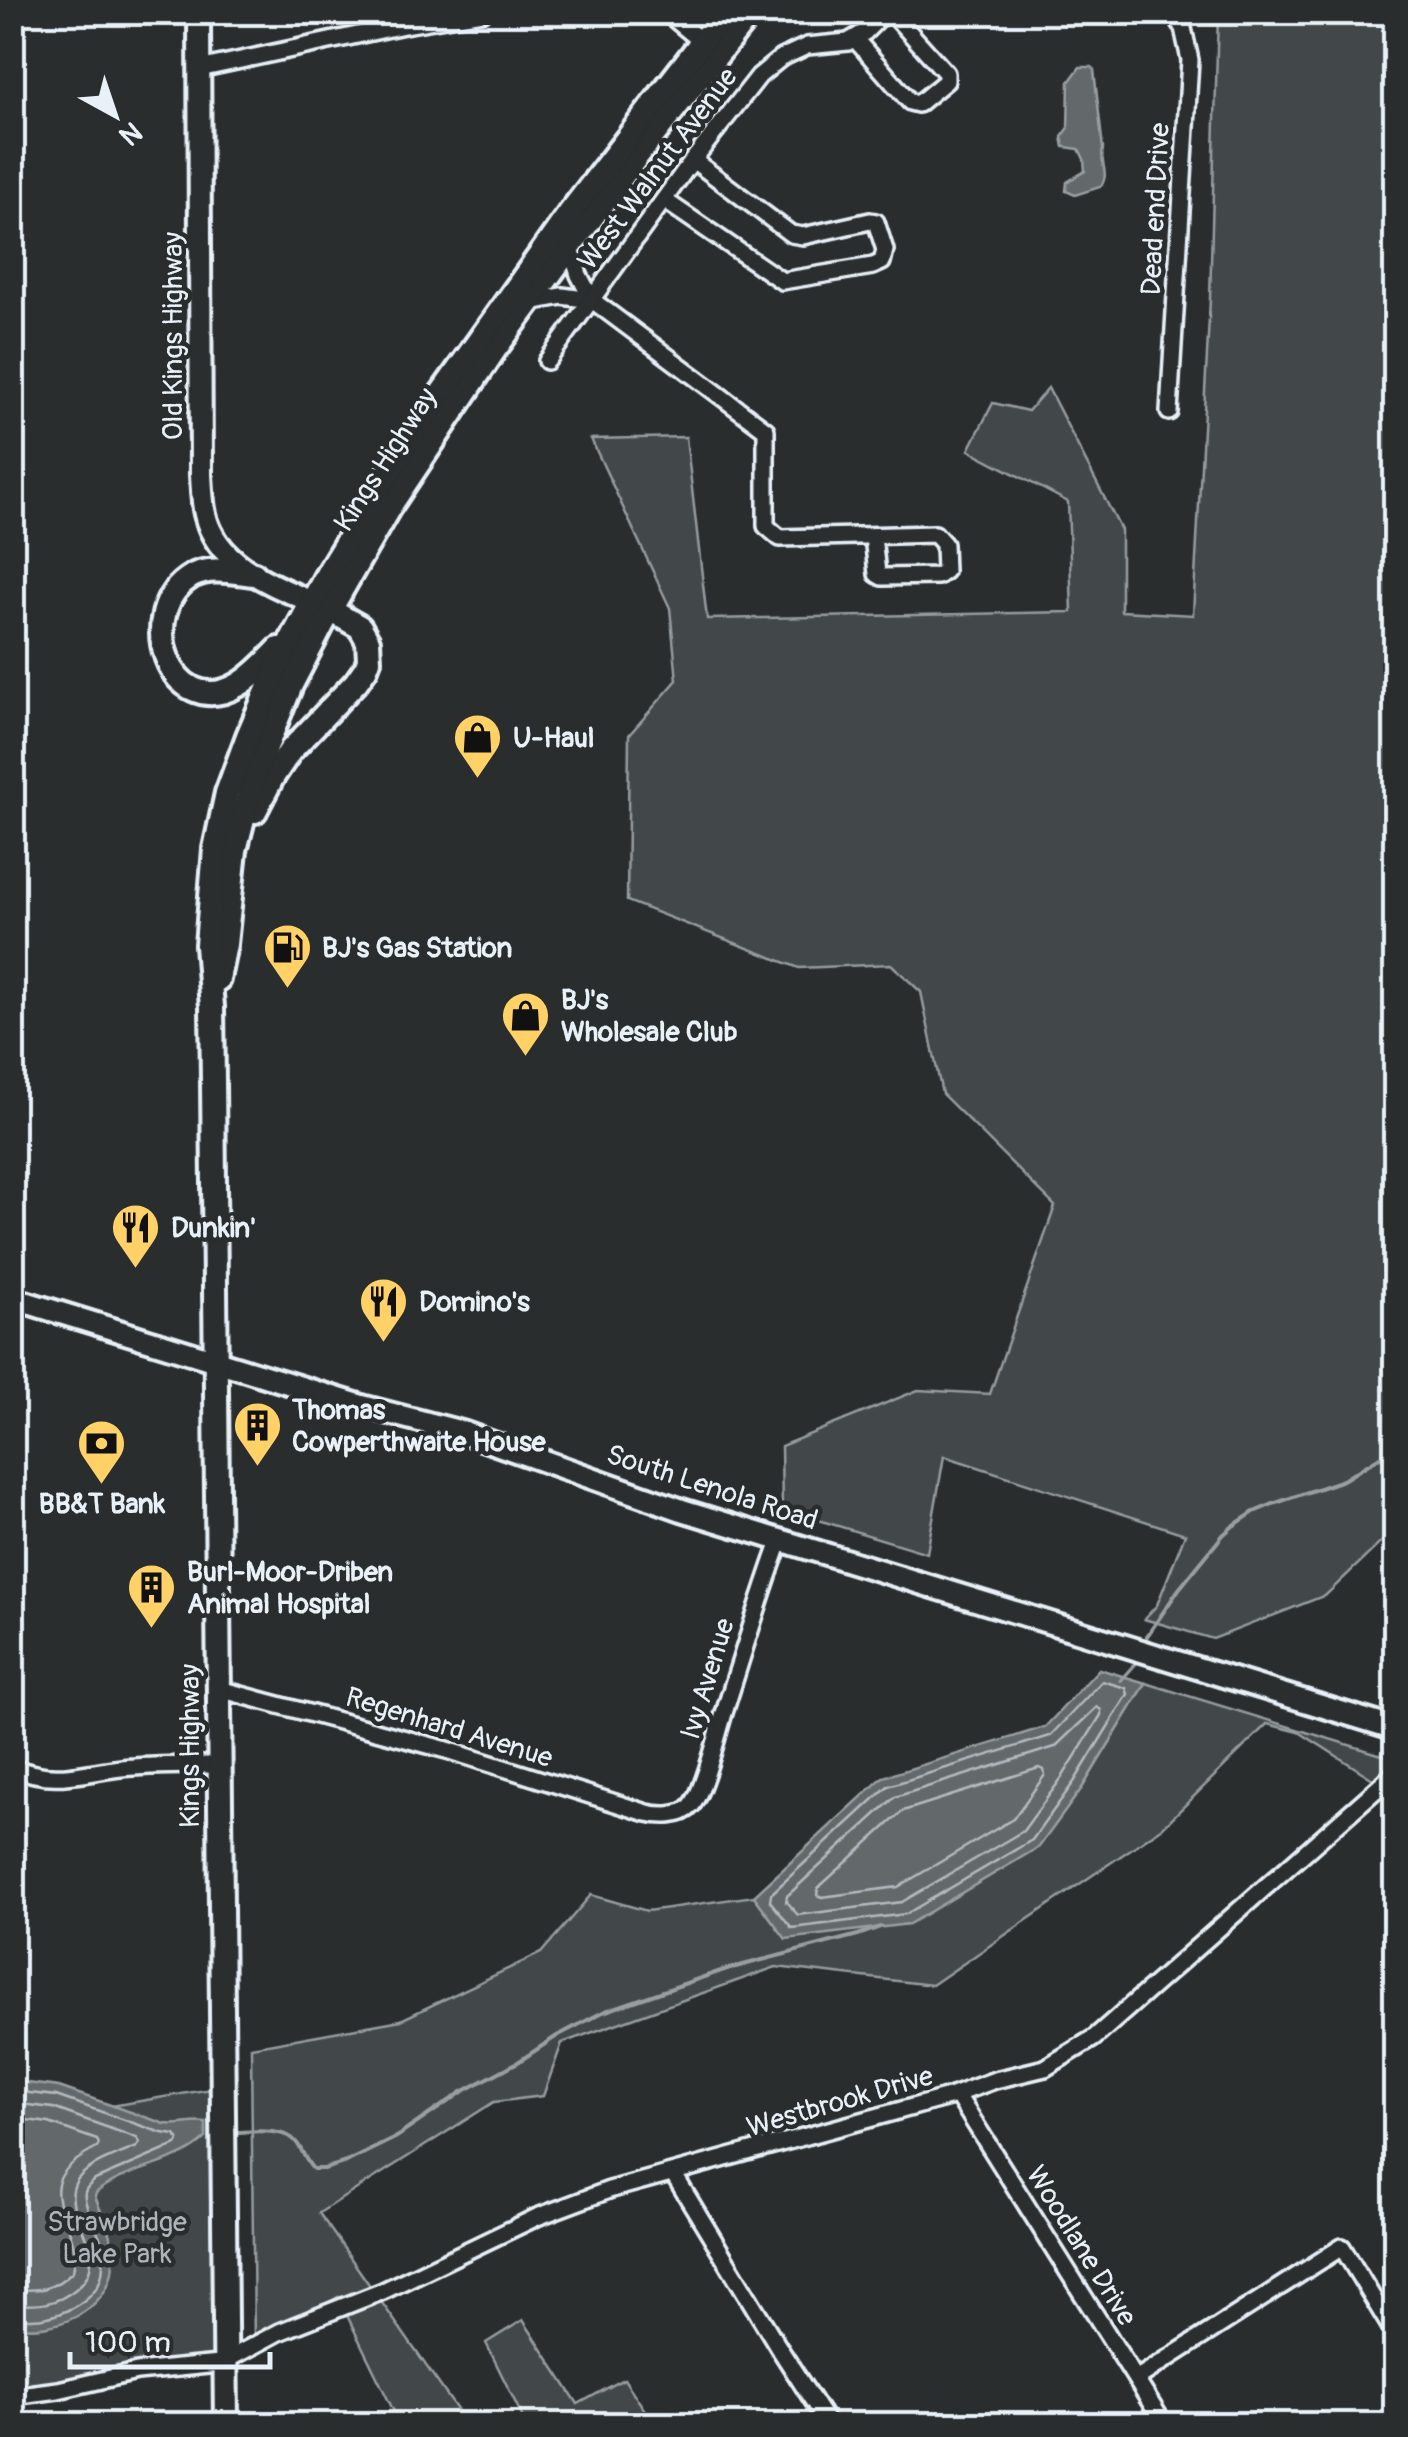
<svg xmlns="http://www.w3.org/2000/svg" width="1408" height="2437" viewBox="0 0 1408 2437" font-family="Pangolin,sans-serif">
<rect width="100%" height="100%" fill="#2a2d2e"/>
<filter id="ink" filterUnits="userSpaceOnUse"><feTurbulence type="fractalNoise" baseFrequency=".01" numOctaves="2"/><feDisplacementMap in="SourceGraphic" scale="20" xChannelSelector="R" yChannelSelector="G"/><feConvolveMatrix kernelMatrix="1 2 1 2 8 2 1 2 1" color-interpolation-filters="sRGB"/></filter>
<g filter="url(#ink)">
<g fill="#424648" stroke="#959ca0" stroke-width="2.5">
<polygon points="1218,13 1395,13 1396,1528 1326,1595 1213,1639 1144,1619 1157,1605 1185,1534 944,1456 927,1553 782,1509 781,1446 918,1390 990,1394 1055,1206 942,1094 921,992 891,964 799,968 627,901 629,735 677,680 670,608 591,439 686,437 707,619 1072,612 1068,502 969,450 993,403 1028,411 1048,388 1121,530 1121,611 1193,615 1210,299"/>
<polygon points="1146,1683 1395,1759 1395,1761 1376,1781 1299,1732 1267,1724 1163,1827 932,1985 776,1967 562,2043 543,2096 494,2102 319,2213 467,2424 400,2424 338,2297 254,2345 251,2047 401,2020 541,1953 591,1895 647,1911 754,1896 786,1939 1082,1788"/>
<polygon points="223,2087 219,2364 13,2394 12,2092 82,2111"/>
<polygon points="523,2320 578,2404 624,2379 654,2424 526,2424 486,2343"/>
</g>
<g fill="#63686b" stroke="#989fa3" stroke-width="2.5">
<path d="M1080 67H1092L1094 70 1103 149C1099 163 1111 174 1100 187L1075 195 1066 191 1067 182 1085 171 1084 159 1079 149 1064 147 1062 137 1068 129 1069 82Z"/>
<polygon points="1099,1669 1146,1683 1082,1788 1039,1847 909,1924 786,1939 754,1896 883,1777 1045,1727"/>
<path d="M12 2081 59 2087 165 2124C179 2126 192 2121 206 2123V2138C179 2166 126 2167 96 2193L95 2196C103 2218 115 2240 113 2264 110 2312 54 2334 13 2326Z"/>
</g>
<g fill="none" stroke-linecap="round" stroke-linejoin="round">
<g stroke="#b3bac0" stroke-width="2.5">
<polygon points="1102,1681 1126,1688 1128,1694 1074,1782 1032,1840 906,1914 792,1928 770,1901 771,1894 888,1786 1050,1736"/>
<polygon points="1097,1707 1101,1710 1101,1715 1063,1776 1023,1831 902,1902 798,1915 786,1902 787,1896 895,1797 1055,1747"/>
<polygon points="1039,1768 1044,1770 1045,1775 1013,1819 898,1887 822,1897 817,1895 818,1888 903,1811"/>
<path d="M12 2091 56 2096 162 2133 175 2135 179 2140 176 2145 95 2180C91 2184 87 2186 85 2192 82 2205 100 2231 102 2245 104 2257 104 2274 98 2285 86 2306 52 2320 28 2319 23 2319 18 2317 12 2317"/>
<path d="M12 2103 53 2108 137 2138 140 2143 137 2147C119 2155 89 2163 77 2180 56 2213 117 2254 77 2288 57 2305 38 2306 12 2304"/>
<path d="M12 2118 49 2123 97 2140 99 2144 97 2148C16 2188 86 2219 73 2271 52 2291 40 2291 12 2289"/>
</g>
<g stroke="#989fa3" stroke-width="4">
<polyline points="1147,1636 1179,1589 1223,1535 1233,1526 1254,1512 1273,1504 1343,1480 1396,1447"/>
<polyline points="1121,1680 1136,1663"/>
<path d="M233 2132C250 2132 284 2127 296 2142 303 2150 304 2159 313 2169H324L346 2162 395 2138 462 2092 518 2062 557 2036 603 2012 724 1970 858 1935 880 1927"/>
</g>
<defs>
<g id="minor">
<polyline points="666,12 701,41"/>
<polyline points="855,39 910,102 918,104 946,81 946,73 891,12"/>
<polyline points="199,69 404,25 482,12"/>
<polyline points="664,200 782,281 873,266 882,262 885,250 876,222 870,221 803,236 791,234 693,160"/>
<polyline points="570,246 579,275 592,300 766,430 766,526 780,538 935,534 944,544 945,571 938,576 882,577 877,574 873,536"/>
<polyline points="529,302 562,296 592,300"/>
<polyline points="547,361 686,169 759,76 781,58 807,46 848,42 865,32 885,12"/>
<polyline points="1169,412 1190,60 1183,28 1173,12"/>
<path d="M219 1689 447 1750 647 1813C661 1816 681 1817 691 1806 704 1792 718 1731 725 1710 743 1653 760 1596 781 1539"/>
<path d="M12 1767C61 1787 87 1769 134 1767 163 1765 191 1765 220 1765"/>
<polyline points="957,2095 1164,2424"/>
<polyline points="673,2173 779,2348 828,2424"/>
<polyline points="1136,2379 1342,2247 1396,2336"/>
<polyline points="12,2396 58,2390 137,2372 219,2364 279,2332 383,2291 537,2217 609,2190 949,2097 995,2080 1045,2068 1094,2038 1396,1772"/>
</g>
<g id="tertiary">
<path d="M199 12 201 475C202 488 202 502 205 514 217 568 279 587 324 607"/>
<polyline points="12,1298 362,1406 462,1432 682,1510 1396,1729"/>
</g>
<g id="secondary">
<path d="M254 574C234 572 210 566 192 576 132 611 170 724 238 685 254 676 267 661 279 649"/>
<polyline points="255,811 272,778 290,751 356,682 366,668 369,660 368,641 360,627 330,610"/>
<polyline points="218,979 225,944 235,850 253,779 291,685 330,610 388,509 495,349 637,156 751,12"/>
<polyline points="226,2424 213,1081 212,1007 207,945 215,849 227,793 248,736 280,661 330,569 414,432 569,214 725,12"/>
</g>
</defs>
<use href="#minor" stroke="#e8f1f8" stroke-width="22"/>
<use href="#tertiary" stroke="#e8f1f8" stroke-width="28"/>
<use href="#secondary" stroke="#e8f1f8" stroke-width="30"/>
<use href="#minor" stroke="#2a2d2e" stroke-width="15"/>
<use href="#tertiary" stroke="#2a2d2e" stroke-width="20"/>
<use href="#secondary" stroke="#2a2d2e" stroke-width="22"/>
</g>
</g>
<defs>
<symbol id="shop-pin" viewBox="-11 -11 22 30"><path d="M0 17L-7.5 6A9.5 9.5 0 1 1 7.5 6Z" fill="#ffd166" stroke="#2a2d2e"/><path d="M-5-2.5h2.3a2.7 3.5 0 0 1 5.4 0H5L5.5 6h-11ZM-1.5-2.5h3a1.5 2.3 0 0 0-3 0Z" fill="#111"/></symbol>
<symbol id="fuel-pin" viewBox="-11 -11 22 30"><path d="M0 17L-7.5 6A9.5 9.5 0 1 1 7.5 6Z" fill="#ffd166" stroke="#2a2d2e"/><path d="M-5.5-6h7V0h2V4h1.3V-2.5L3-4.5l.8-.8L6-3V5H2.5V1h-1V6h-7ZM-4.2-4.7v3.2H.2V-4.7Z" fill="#111"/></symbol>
<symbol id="restaurant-pin" viewBox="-11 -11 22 30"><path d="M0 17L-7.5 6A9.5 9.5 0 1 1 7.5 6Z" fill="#ffd166" stroke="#2a2d2e"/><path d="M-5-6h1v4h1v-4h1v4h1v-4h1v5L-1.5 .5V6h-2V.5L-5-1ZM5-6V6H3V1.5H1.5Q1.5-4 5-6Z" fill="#111"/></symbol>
<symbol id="building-pin" viewBox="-11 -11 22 30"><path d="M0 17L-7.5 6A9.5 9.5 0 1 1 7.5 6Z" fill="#ffd166" stroke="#2a2d2e"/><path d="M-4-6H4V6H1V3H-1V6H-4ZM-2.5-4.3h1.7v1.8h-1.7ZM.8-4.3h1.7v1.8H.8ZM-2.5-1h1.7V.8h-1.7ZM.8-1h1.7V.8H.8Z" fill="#111"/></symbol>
<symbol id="bank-pin" viewBox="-11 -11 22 30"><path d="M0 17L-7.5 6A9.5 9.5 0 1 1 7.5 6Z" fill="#ffd166" stroke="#2a2d2e"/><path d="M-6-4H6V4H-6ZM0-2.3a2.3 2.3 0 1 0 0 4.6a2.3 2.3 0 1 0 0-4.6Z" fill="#111"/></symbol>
</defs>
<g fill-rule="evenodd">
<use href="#shop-pin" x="450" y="710" width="55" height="75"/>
<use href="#fuel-pin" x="260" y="920" width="55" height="75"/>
<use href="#shop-pin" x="498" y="988" width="55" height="75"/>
<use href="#restaurant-pin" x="108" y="1200" width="55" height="75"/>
<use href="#restaurant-pin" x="356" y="1274" width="55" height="75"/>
<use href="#building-pin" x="230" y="1398" width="55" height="75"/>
<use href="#bank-pin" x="74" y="1416" width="55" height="75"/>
<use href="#building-pin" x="124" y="1560" width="55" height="75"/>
</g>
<g text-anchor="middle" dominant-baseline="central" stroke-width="9" stroke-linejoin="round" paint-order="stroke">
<g font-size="28" fill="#e8f1f8" stroke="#2a2d2e">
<text transform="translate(658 169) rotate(-53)">West Walnut Avenue</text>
<text transform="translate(1156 209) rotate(-87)">Dead end Drive</text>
<text transform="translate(173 336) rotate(-90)">Old Kings Highway</text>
<text transform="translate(386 460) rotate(-57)">Kings Highway</text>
<text transform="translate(712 1488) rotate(18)">South Lenola Road</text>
<text transform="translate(708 1679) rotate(-73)">Ivy Avenue</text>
<text transform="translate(449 1728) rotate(17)">Regenhard Avenue</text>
<text transform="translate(190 1746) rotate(-90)">Kings Highway</text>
<text transform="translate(840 2102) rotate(-16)">Westbrook Drive</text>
<text transform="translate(1081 2246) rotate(58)">Woodlane Drive</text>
</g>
<g font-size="28" font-weight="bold" fill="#e8f1f8" stroke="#2a2d2e" text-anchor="start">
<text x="513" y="738">U-Haul</text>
<text x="322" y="948">BJ's Gas Station</text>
<text x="561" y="1000">BJ's<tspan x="561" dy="32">Wholesale Club</tspan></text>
<text x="171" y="1228">Dunkin'</text>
<text x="419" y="1302">Domino's</text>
<text x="292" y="1410">Thomas<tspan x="292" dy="32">Cowperthwaite House</tspan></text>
<text x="102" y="1504" text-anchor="middle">BB&amp;T Bank</text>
<text x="187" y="1572">Burl-Moor-Driben<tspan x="187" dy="32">Animal Hospital</tspan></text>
</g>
<g font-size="28" fill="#aeb5ba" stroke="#2a2d2e">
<text x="117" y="2222">Strawbridge<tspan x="117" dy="32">Lake Park</tspan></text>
</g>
</g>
<rect width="1408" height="2437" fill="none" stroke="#2a2d2e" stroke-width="50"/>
<rect x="25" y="25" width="1358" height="2387" fill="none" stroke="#e8f1f8" stroke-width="4" filter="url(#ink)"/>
<g transform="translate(115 115) rotate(140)" stroke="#2a2d2e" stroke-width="8" paint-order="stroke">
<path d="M0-8L18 38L0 25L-18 38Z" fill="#e8f1f8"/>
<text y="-15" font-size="28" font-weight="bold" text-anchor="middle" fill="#e8f1f8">N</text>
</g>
<path d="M70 2352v15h200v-15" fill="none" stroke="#e8f1f8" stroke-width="5"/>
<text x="85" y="2352" font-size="30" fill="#e8f1f8" stroke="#2a2d2e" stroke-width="8" paint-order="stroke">100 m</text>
</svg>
